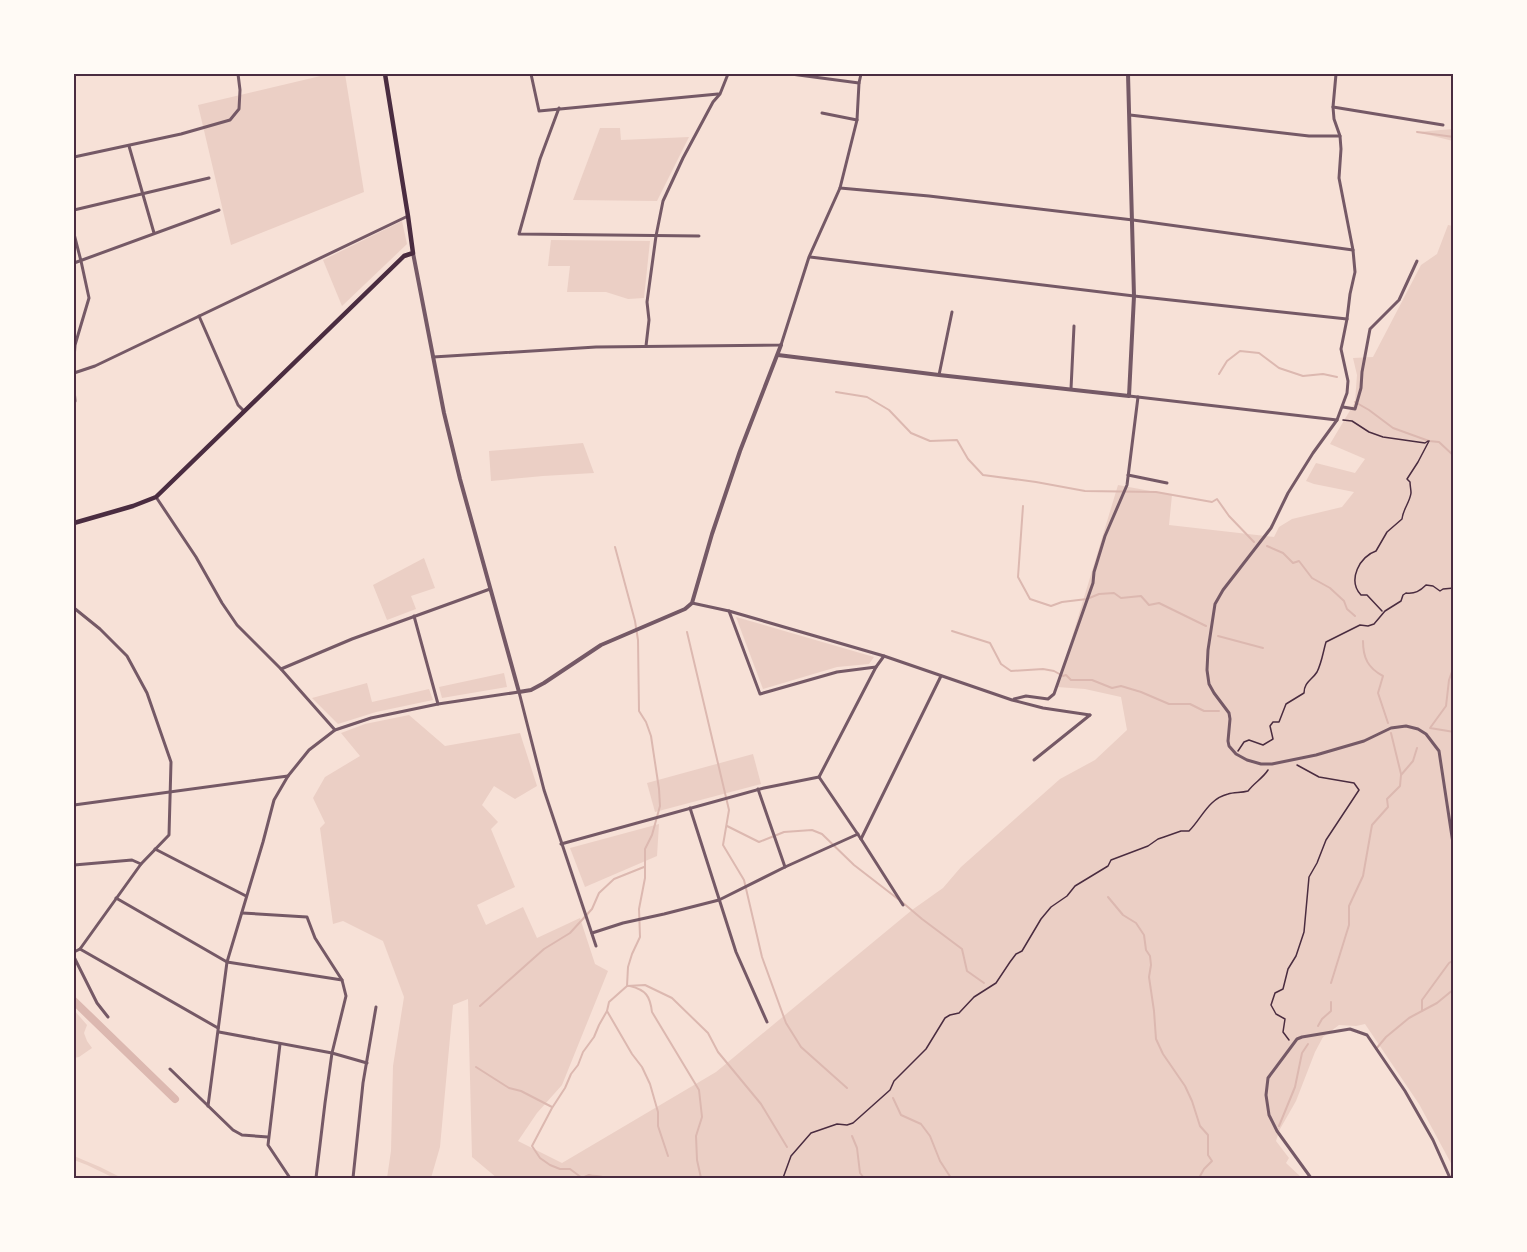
<svg xmlns="http://www.w3.org/2000/svg" width="1527" height="1252" viewBox="0 0 1527 1252" font-family="Roboto,sans-serif">
<rect width="100%" height="100%" fill="#f7e1d7"/>
<g fill="#ebcfc5">
<polygon points="329,74 345,74 364,192 231,245 198,105"/>
<polygon points="600,128 620,128 621,140 689,137 657,201 573,200"/>
<polygon points="1453,129 1453,141 1417,132"/>
<polygon points="402,221 407,244 342,306 323,260"/>
<polygon points="1448,225 1453,226 1453,1173 1453,1167 1419,1104 1365,1024 1356,1026 1339,1025 1323,1037 1315,1052 1296,1101 1280,1129 1276,1141 1289,1158 1286,1163 1302,1178 497,1178 472,1157 468,999 453,1005 440,1147 431,1178 387,1178 391,1151 393,1066 404,997 383,941 343,921 333,924 320,828 325,823 313,798 325,777 360,756 341,733 365,724 409,715 445,746 520,733 537,786 515,799 494,786 482,805 498,822 491,829 515,887 477,905 486,925 523,907 537,938 580,918 595,964 608,971 562,1085 537,1113 518,1141 562,1163 716,1072 912,910 943,888 961,867 1060,779 1095,760 1127,730 1121,697 1085,689 1057,687 1118,485 1172,495 1169,525 1274,537 1279,527 1292,519 1342,507 1354,492 1314,484 1306,481 1316,463 1355,473 1365,459 1330,444 1355,402 1357,375 1353,358 1373,357 1421,265 1437,254"/>
<polygon points="551,240 650,241 644,298 628,299 606,292 567,292 570,266 548,266"/>
<polygon points="583,443 594,473 543,476 491,481 489,451"/>
<polygon points="424,558 435,588 411,596 416,609 387,620 373,585"/>
<polygon points="736,617 874,657 869,664 837,667 763,689"/>
<polygon points="504,673 507,687 442,698 439,687"/>
<polygon points="367,683 372,702 429,689 433,700 376,712 338,724 312,698"/>
<polygon points="753,754 761,784 655,812 647,783"/>
<polygon points="659,824 657,856 585,887 570,848"/>
<polygon points="74,1010 87,1025 84,1033 87,1041 92,1048 79,1057 74,1058"/>
<polygon points="74,1156 100,1167 122,1178 114,1178 87,1165 74,1160"/>
</g>
<g fill="none" stroke-linecap="round" stroke-linejoin="round">
<g stroke="#dcb8b0" stroke-width="2">
<polyline points="1417,132 1454,137"/>
<polyline points="1219,374 1227,361 1240,351 1259,353 1279,368 1303,376 1323,374 1337,377"/>
<polyline points="836,392 867,397 889,410 911,433 930,441 957,440 968,459 983,475 1036,482 1085,491 1156,492 1212,502 1217,499 1229,516 1254,542"/>
<polyline points="1355,402 1369,410 1393,428 1429,441 1439,442 1454,456"/>
<polyline points="1023,506 1018,577 1030,599 1051,606 1062,602 1087,599 1099,594 1114,593 1121,598 1141,596 1149,605 1159,603 1206,626"/>
<polyline points="1267,546 1283,553 1293,563 1299,561 1312,578 1330,588 1344,601 1347,609 1355,616"/>
<polyline points="952,631 990,643 1001,664 1011,671 1043,669 1054,671 1063,676 1066,675 1071,680 1092,680 1112,688 1121,686 1141,692 1169,704 1190,704 1204,711 1219,711"/>
<polyline points="687,632 729,810 723,845 744,880 762,957 786,1023 801,1047 847,1088"/>
<polyline points="1218,636 1263,648"/>
<path d="M1363 641C1363 658 1368 668 1383 676L1378 693 1388 723"/>
<polyline points="1454,666 1449,680 1446,706 1430,728 1454,732"/>
<polyline points="1391,733 1401,774"/>
<polyline points="727,826 759,842 784,832 812,830 822,834 854,865 898,899"/>
<polyline points="1108,897 1123,915 1136,923 1144,935 1146,950 1150,956 1151,965 1149,977 1154,1011 1156,1039 1163,1054 1185,1086 1192,1101 1200,1126 1208,1135 1208,1155 1212,1161 1204,1169 1199,1178"/>
<polyline points="902,902 922,919 962,949 967,971 984,983"/>
<polyline points="1331,983 1349,925 1349,906 1363,876 1372,825 1388,807 1387,799 1400,786 1401,775 1413,761 1417,748"/>
<polyline points="627,986 645,985 672,998 708,1033 718,1052 761,1104 787,1147"/>
<path d="M630 986C646 990 650 996 652 1012L699 1090 702 1117 696 1136 697 1160 701 1178"/>
<polyline points="480,1006 544,949 570,933 592,909 599,893 614,879 644,867"/>
<polyline points="607,1011 632,1054 642,1067 650,1084 658,1112 658,1126 668,1156"/>
<polyline points="1422,1011 1422,1000 1449,963 1454,960"/>
<polyline points="1318,1026 1322,1019 1331,1011 1331,1002"/>
<polyline points="1376,1049 1386,1037 1409,1018 1437,1003 1454,989"/>
<polyline points="476,1067 509,1088 521,1091 552,1107"/>
<polyline points="893,1098 901,1115 921,1124 930,1136 940,1161 951,1178"/>
<polyline points="1279,1126 1295,1087 1302,1053 1308,1044"/>
<polyline points="852,1136 857,1148 860,1173 864,1178"/>
<path d="M605 1178C600 1175 594 1177 589 1175L582 1178 570 1169H560L550 1165 540 1158 532 1146 552 1108 565 1088 571 1074 578 1065 583 1052 594 1037 599 1025 607 1011 609 1002 627 986 628 967 632 954 640 937 639 909 645 878V849L652 835 660 806 659 789 651 736 646 722 639 711 638 640 635 621 615 547"/>
</g>
<polyline stroke="#dcb8b0" stroke-width="8" points="74,1001 175,1099"/>
<g stroke="#4a2c40" stroke-width="1.5">
<polyline points="1343,420 1352,421 1369,432 1383,437 1425,443 1428,441"/>
<path d="M1382 611 1367 595H1361C1347 580 1360 556 1376 551L1387 532 1402 519C1403 509 1410 502 1411 493 1411 489 1410 486 1410 482L1407 479 1418 462 1429 441"/>
<path d="M1238 751 1244 742 1249 740 1263 745 1273 739 1270 726 1273 722H1279L1286 704 1304 693C1304 682 1312 680 1317 672 1322 662 1323 652 1326 642L1360 625 1368 626 1374 624 1385 611 1401 601 1403 595 1406 593C1415 594 1420 591 1426 585L1433 586 1440 591 1443 589 1454 588"/>
<polyline points="1289,1040 1283,1032 1285,1019 1276,1014 1271,1005 1275,993 1283,989 1288,969 1296,956 1304,932 1309,877 1317,863 1326,840 1359,790 1354,783 1319,777 1297,765"/>
<path d="M783 1178 791 1156 811 1133 837 1124 847 1125 853 1123 890 1090 894 1081 926 1049 945 1018 950 1015 959 1013 974 997 996 983 1010 962 1016 954 1022 951 1041 919 1051 907 1067 896 1075 886 1108 866 1111 860 1148 846 1158 839 1164 837 1181 831H1189C1202 818 1208 799 1228 794 1234 792 1241 793 1248 791 1254 783 1263 778 1268 770"/>
</g>
<g stroke="#755966" stroke-width="3">
<polyline points="531,74 539,111 718,94"/>
<polyline points="791,74 859,83"/>
<polyline points="1336,74 1333,107 1334,119 1340,136 1341,149 1339,178 1353,250 1355,272 1350,294 1347,319 1341,349 1348,381 1347,393 1337,420 1313,453 1288,493 1271,528 1223,590 1215,604 1208,650 1207,670 1209,684 1214,693 1229,713 1230,719 1228,741 1229,746 1236,754 1247,760 1261,764 1272,764 1316,755 1364,741 1391,728 1406,726 1418,729 1426,734 1439,751 1454,850"/>
<polyline points="1333,107 1443,125"/>
<polyline points="559,108 540,159 519,234 699,236"/>
<polyline points="822,113 857,120"/>
<polyline points="1130,115 1309,136 1340,136"/>
<polyline points="129,146 154,233"/>
<polyline points="74,157 181,134 230,120 239,109 240,90 238,74"/>
<polyline points="840,188 929,196 1133,220 1353,250"/>
<polyline points="74,210 209,178"/>
<polyline points="74,234 81,261 89,298 75,345 74,359"/>
<polyline points="810,257 1134,296 1347,319"/>
<polyline points="74,263 219,210"/>
<polyline points="199,316 238,405 244,411"/>
<polyline points="646,346 649,320 647,302 656,236 663,201 683,158 713,102 720,94 728,74"/>
<polyline points="433,357 596,347 781,345 809,257 840,188 857,120 859,83 861,74"/>
<polyline points="74,373 95,366 408,216"/>
<polyline points="939,375 952,312"/>
<polyline points="74,389 75,401"/>
<polyline points="1071,389 1074,326"/>
<polyline points="1129,396 1337,420"/>
<polyline points="1343,407 1355,409 1361,388 1362,372 1370,329 1399,300 1417,261"/>
<polyline points="1128,475 1167,483"/>
<polyline points="156,497 196,557 222,603 237,625 281,669 335,730"/>
<polyline points="692,603 729,611 884,656 1012,700 1043,708 1090,715"/>
<polyline points="74,608 100,629 127,656 147,693 171,762 169,835 141,864 80,949 74,952"/>
<polyline points="729,611 760,694 837,672 876,667"/>
<polyline points="414,616 438,704"/>
<polyline points="281,669 352,639 490,589"/>
<polyline points="1014,699 1026,696 1048,699 1054,694 1093,583 1094,572 1105,536 1127,485 1138,397"/>
<polyline points="1034,760 1090,715"/>
<polyline points="819,777 861,839 903,905"/>
<polyline points="819,777 876,667 884,656"/>
<polyline points="758,789 785,867"/>
<polyline points="74,805 288,776"/>
<polyline points="690,808 736,952 767,1022"/>
<polyline points="861,839 941,676"/>
<polyline points="561,844 764,788 819,777"/>
<polyline points="155,849 246,896"/>
<polyline points="74,865 132,860 141,864"/>
<polyline points="116,898 227,962 342,980"/>
<polyline points="242,913 307,917 315,938 342,980 346,996 332,1053 325,1103 316,1178"/>
<polyline points="592,933 623,923 664,914 719,900 785,867 858,834"/>
<polyline points="80,949 218,1028"/>
<polyline points="74,957 97,1003 108,1017"/>
<polyline points="219,1032 332,1053 367,1063"/>
<polyline points="280,1044 268,1145 290,1178"/>
<polyline points="170,1069 233,1130 242,1135 268,1137"/>
<polyline points="208,1106 227,962 263,842 274,800 288,776 309,750 335,730 371,718 438,704 519,692 544,790 596,946"/>
<polyline points="353,1178 363,1083 376,1007"/>
<polyline points="1311,1178 1277,1131 1269,1115 1266,1095 1268,1078 1297,1039 1302,1037 1350,1029 1367,1035 1405,1091 1433,1140 1450,1178"/>
</g>
<g stroke="#755966" stroke-width="4">
<polyline points="413,253 444,413 460,479 519,692 531,690 544,683 601,645 685,609 692,603 712,534 740,451 781,345"/>
<polyline points="778,355 939,375 1129,396 1134,296 1128,74"/>
</g>
<polyline stroke="#4a2c40" stroke-width="4.5" points="74,523 133,506 156,497 404,256 413,253 408,216 385,74"/>
</g>
<rect width="1527" height="1252" fill="none" stroke="#fffaf5" stroke-width="150"/>
<rect x="75" y="75" width="1377" height="1102" fill="none" stroke="#4a2c40" stroke-width="2"/>
</svg>
